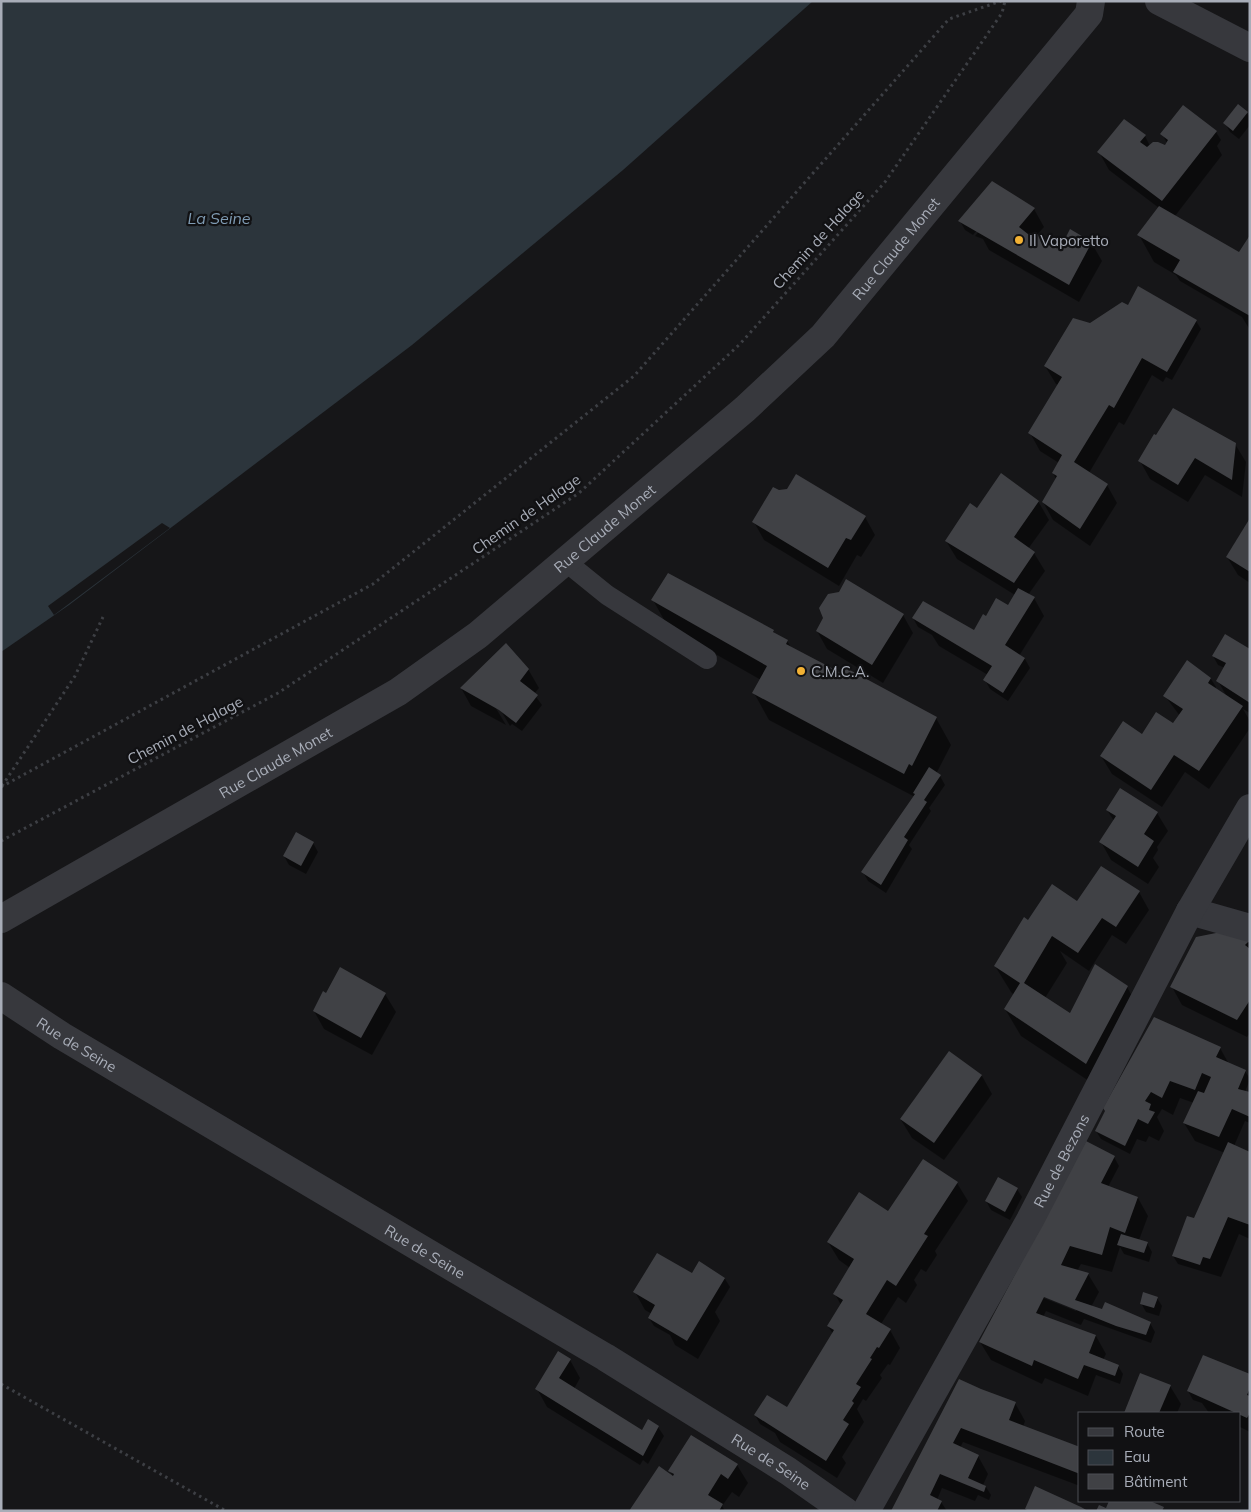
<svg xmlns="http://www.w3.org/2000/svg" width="1251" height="1512" viewBox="0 0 1251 1512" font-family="Mulish,sans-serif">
<rect width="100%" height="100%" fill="#161618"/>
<polygon fill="#2c353c" points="1,1 813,1 623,170 412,345 69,605 1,652"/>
<polygon fill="#161618" points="162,523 170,528 54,615 48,606"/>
<g fill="#0007" fill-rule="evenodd">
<polygon points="1247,113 1250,117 1250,125 1239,139 1230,132 1225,123"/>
<polygon points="1216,132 1221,140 1217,146 1222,155 1175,216 1239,253 1250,238 1250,330 1242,317 1180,281 1176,275 1154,262 1139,235 1159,208 1109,170 1099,152 1145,136 1150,146 1165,147 1167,143 1162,134"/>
<polygon points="992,183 1034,209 1044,227 1037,235 1061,249 1071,230 1091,242 1102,261 1079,302 989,250 983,239 975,236 1009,196 1006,196 973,235 965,230 960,221"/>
<polygon points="1129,307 1196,321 1201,329 1172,380 1166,377 1163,382 1152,375 1124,425 1119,422 1089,473 1107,485 1117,503 1090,546 1053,520 1043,502 1056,479 1053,473 1059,463 1040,451 1030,433 1059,386 1056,384 1045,366 1090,324"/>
<polygon points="1235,444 1246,462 1242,497 1205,475 1188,502 1150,479 1140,461"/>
<polygon points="1038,501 1049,520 1028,549 1034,553 1045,571 1028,595 1034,598 1044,616 1019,656 1025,659 1030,668 1008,701 990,689 985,680 988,675 939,646 932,635 918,627 913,618 975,632 1009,607 1015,595 957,559 946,541 977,510"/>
<polygon points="865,517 875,535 861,557 857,555 839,586 764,540 754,522"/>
<polygon points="1250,521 1250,583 1238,575 1227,557"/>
<polygon points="653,600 773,631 775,634 787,641 791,647 843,676 936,718 951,745 936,774 940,776 945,785 929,808 931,811 909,845 912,849 886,893 868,881 863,872 915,797 769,720 754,693 761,680 668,627"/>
<polygon points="903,615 913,633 883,683 827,649 817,631"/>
<polygon points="1250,650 1250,713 1243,709 1250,721 1250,728 1209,789 1185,772 1162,807 1112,774 1101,756 1143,736 1173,724 1180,716 1165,696 1211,679 1216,687 1215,689 1227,697 1218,681 1225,668 1218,665 1213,656"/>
<polygon points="528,669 539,688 534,694 542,705 522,731 512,724 510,726 497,704 494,705 506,725 471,706 461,688"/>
<polygon points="1107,810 1157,813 1168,831 1157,847 1158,850 1153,858 1159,867 1148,884 1111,860 1101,842 1114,821"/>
<polygon points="313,843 318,852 306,874 289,865 284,856"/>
<polygon points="1139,892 1149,910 1126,944 1112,935 1089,971 1060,951 1067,963 1045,998 1071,1014 1127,987 1132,996 1101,1089 1021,1036 1005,1009 1014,995 1011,992 995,966 1029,922 1078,903"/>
<polygon points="1248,942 1250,944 1250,1033 1247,1037 1182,1005 1172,987"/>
<polygon points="341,969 385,994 396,1012 372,1055 324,1029 314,1011 327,995"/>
<polygon points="1220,1048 1229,1064 1245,1071 1250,1079 1245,1092 1250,1094 1250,1123 1245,1121 1234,1146 1250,1153 1250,1239 1239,1234 1221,1277 1178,1264 1173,1256 1195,1220 1225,1153 1195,1141 1184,1123 1194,1103 1180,1098 1173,1115 1162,1109 1157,1117 1164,1131 1159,1141 1149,1136 1146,1142 1137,1139 1130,1154 1101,1139 1096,1131 1106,1111"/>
<polygon points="949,1053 982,1076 992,1094 944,1160 912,1138 901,1120"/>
<path d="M1114 1157 1119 1166 1108 1187 1138 1198 1148 1216 1139 1240 1147 1243 1152 1252 1149 1262 1124 1254 1120 1247 1112 1272 1081 1264 1077 1271 1088 1274 1099 1292 1091 1307 1150 1323 1155 1332 1151 1343 1084 1319 1081 1325 1046 1311 1043 1317 1096 1336 1106 1354 1103 1360 1118 1366 1123 1374 1120 1384 1096 1375 1088 1396 1045 1378 1042 1384 991 1360 980 1342ZM1026 1288 1077 1309 1076 1311 1026 1291Z"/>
<polygon points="923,1160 957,1183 968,1201 935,1251 937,1255 926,1272 921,1269 914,1280 917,1285 906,1303 898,1297 881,1324 890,1330 900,1348 890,1365 888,1364 880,1375 882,1378 866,1401 863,1399 857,1409 864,1422 842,1457 846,1463 837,1478 780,1442 775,1433 760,1424 755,1415 788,1409 833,1334 828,1326 841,1305 835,1294 850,1268 839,1260 828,1242 888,1212"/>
<polygon points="1017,1189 1022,1197 1010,1220 991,1210 986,1201"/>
<polygon points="692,1275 725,1279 730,1287 715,1312 720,1321 698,1359 675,1345 670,1335 654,1326 649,1318 652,1314 645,1310 635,1292"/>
<polygon points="1157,1298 1162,1306 1159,1316 1146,1312 1141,1303"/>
<polygon points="570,1360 580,1378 574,1389 641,1432 649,1421 658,1427 664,1436 648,1464 643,1460 640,1465 547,1407 537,1389"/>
<polygon points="1250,1374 1250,1432 1240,1427 1240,1413 1209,1413 1202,1403 1193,1400 1188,1391 1249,1375"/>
<polygon points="1141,1375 1170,1386 1181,1404 1177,1413 1125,1413"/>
<polygon points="1015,1403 1025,1421 1023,1427 1080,1448 1080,1486 963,1442 960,1448 978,1456 988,1474 983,1485 986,1487 991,1495 989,1500 978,1495 975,1501 942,1488 937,1500 941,1502 947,1511 892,1511 932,1434"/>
<polygon points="692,1437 737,1465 748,1483 739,1497 732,1492 722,1506 725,1511 630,1511 674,1478 670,1471"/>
</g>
<g fill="#404145">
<polygon points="1238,104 1248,112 1233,131 1223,123"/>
<polygon points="1183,105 1217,131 1162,201 1097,152 1124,119 1146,135 1140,142 1147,147 1153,142 1158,142 1165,145 1168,140 1160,134"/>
<polygon points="992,181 1035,208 1019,227 1033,238 1037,234 1061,247 1070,229 1092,242 1069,285 958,221"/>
<polygon points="1159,206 1239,252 1250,235 1250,316 1173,272 1180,260 1137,235"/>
<polygon points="1138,286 1197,320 1167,372 1142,358 1114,408 1109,405 1074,462 1108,484 1080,529 1042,502 1057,476 1052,473 1062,455 1028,433 1062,377 1044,366 1073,318 1090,323 1122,302 1128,305"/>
<polygon points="1173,408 1236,443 1232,480 1195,458 1178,485 1138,461 1154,434 1156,435"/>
<polygon points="1001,473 1039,501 1014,537 1035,552 1014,583 945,541 970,503 977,508"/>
<polygon points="796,474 866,516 851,540 846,538 828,568 752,522 773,487 779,490 787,489"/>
<polygon points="1250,518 1250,572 1226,557"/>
<polygon points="668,573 774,630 773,632 788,640 786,644 843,674 846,668 937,717 912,766 909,764 904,774 752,693 767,666 651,600"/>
<polygon points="846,579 904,614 872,665 816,631 823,618 819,608 828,594 839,592"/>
<polygon points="1018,588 1035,597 1005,645 1025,658 1003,693 983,680 992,666 912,618 923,601 974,630 983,614 986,616 996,598 1008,605"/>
<polygon points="1225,634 1250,649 1250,703 1216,681 1226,663 1212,656"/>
<polygon points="506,643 529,669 520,681 538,695 516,723 499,710 460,688"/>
<polygon points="1187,660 1211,678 1208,683 1243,706 1199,771 1174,755 1151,790 1100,756 1123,721 1142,734 1156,712 1173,723 1183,709 1163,696"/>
<polygon points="929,767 941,775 924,800 927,802 904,837 908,840 881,885 861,872 915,794 913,793"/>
<polygon points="1120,788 1158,812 1144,834 1154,841 1138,867 1099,842 1116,816 1106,810"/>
<polygon points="296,832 314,842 301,866 283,856"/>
<polygon points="1101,866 1140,891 1116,927 1102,918 1078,953 1052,936 1024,983 1070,1013 1095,964 1128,986 1086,1064 1004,1009 1020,983 994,966 1024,917 1028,920 1052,884 1077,901"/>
<polygon points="1226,931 1249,941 1245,945 1250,949 1250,1000 1237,1020 1170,987 1196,937"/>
<polygon points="340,967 386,993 361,1038 313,1011 323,991 326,993"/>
<polygon points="1154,1017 1221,1047 1216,1057 1246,1070 1238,1089 1250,1092 1250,1117 1232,1109 1219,1137 1183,1123 1198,1091 1204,1093 1211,1077 1202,1073 1195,1090 1170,1081 1162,1098 1151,1092 1145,1101 1151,1104 1149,1110 1155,1112 1148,1124 1138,1119 1125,1146 1095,1131 1105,1111 1103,1108"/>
<polygon points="949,1051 982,1075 934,1143 900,1119"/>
<polygon points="1086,1141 1115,1156 1101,1183 1138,1197 1125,1233 1110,1227 1102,1255 1070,1246 1061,1265 1089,1273 1075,1300 1102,1309 1105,1302 1151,1322 1146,1335 1116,1326 1044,1297 1036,1313 1096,1335 1089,1353 1119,1365 1115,1376 1084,1365 1078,1379 1034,1360 1032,1366 979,1342"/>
<polygon points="1228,1142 1250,1152 1250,1225 1228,1217 1210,1259 1203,1257 1200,1265 1172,1256 1187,1216 1194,1218"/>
<polygon points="923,1159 958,1182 924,1234 928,1236 896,1286 887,1280 866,1314 891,1329 879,1348 877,1347 870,1358 872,1359 856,1384 861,1387 852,1401 854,1403 843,1420 849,1424 826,1461 754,1415 767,1395 787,1407 834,1330 827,1326 843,1300 833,1294 854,1259 827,1242 859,1192 888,1211"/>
<polygon points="998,1177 1018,1188 1005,1212 985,1201"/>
<polygon points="1121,1234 1148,1242 1144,1253 1117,1245"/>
<polygon points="657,1253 692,1273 699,1261 725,1278 687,1341 648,1318 655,1305 633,1292"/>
<polygon points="1143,1292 1158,1297 1154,1308 1140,1304"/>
<polygon points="558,1351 571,1359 559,1378 642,1430 648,1419 659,1426 643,1456 535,1389"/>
<polygon points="1203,1355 1250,1374 1250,1388 1247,1395 1250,1396 1250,1413 1247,1418 1187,1391"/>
<polygon points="1140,1373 1171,1385 1159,1413 1124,1413"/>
<polygon points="959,1379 981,1389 1016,1402 1009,1420 1080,1447 1080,1474 961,1428 953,1443 979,1455 968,1478 986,1486 984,1492 940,1474 930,1495 942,1501 937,1511 891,1511"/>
<polygon points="691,1435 738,1464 728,1479 721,1474 708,1495 723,1504 719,1511 629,1511 659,1466 673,1476 674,1474 668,1471"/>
<polygon points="1035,1486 1081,1507 1088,1511 1029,1511 1025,1509"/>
<polygon points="1109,1501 1150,1501 1164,1507 1162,1511 1096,1511 1099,1505 1106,1508"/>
</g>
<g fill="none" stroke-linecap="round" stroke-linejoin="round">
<g stroke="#3d3f44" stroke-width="3" stroke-dasharray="2.5 4" stroke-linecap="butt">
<polyline points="2,786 75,676 103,617"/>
<polyline points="1,787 373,584 634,376 949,19 1001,1"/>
<polyline points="1,841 278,693 579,493 740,344 885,182 1002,13 1005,1"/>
<polyline points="1,1384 226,1511"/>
</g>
<polyline stroke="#37383d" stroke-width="20" points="565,561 607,595 707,659"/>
<g stroke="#37383d" stroke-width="28">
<polyline points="1159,1 1250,48"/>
<polyline points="1190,911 1250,928"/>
<path id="s1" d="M1 919 398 692 478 635 745 409 823 336 1089 14 1091 1"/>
<path id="s2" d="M1 996 62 1036 440 1260 605 1357 788 1471 845 1511"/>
<path id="s3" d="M866 1511 1030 1220 1190 911 1250 808"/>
</g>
</g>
<g fill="#f2b134" stroke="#111113" stroke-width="2">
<circle cx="1019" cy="240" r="5"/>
<circle cx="801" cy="671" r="5"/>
</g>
<g text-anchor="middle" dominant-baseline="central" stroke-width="4.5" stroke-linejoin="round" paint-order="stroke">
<g font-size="15" fill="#a8adb8" stroke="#111113">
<text transform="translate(818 239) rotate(-48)">Chemin de Halage</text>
<text stroke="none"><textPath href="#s1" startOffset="1126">Rue Claude Monet</textPath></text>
<text transform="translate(526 514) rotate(-35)">Chemin de Halage</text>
<text stroke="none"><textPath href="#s1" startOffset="721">Rue Claude Monet</textPath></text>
<text transform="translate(185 730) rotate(-28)">Chemin de Halage</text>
<text stroke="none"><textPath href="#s1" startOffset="316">Rue Claude Monet</textPath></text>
<text stroke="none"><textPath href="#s2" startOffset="90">Rue de Seine</textPath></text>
<text stroke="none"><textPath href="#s3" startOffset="401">Rue de Bezons</textPath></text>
<text stroke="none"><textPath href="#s2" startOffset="495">Rue de Seine</textPath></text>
<text stroke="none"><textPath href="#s2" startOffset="900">Rue de Seine</textPath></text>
</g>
<g font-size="15" fill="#a8adb8" stroke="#111113" text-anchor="start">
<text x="1029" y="240">Il Vaporetto</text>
<text x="811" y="671">C.M.C.A.</text>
</g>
<g font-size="16" font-style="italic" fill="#7f9bb3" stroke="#111113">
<text x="219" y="218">La Seine</text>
</g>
</g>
<rect width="1251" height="1512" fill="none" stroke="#a8adb8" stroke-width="5"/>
<rect x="1078" y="1412" width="162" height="90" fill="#111113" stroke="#4d4f55"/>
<rect x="1088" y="1428" width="25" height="8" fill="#37383d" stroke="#4d4f55"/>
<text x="1124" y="1437" font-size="15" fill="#a8adb8">Route</text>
<rect x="1088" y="1450" width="25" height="15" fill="#2c353c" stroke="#4d4f55"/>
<text x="1124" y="1462" font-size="15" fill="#a8adb8">Eau</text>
<rect x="1088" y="1474" width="25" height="15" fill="#404145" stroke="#4d4f55"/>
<text x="1124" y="1487" font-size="15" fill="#a8adb8">Bâtiment</text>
</svg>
